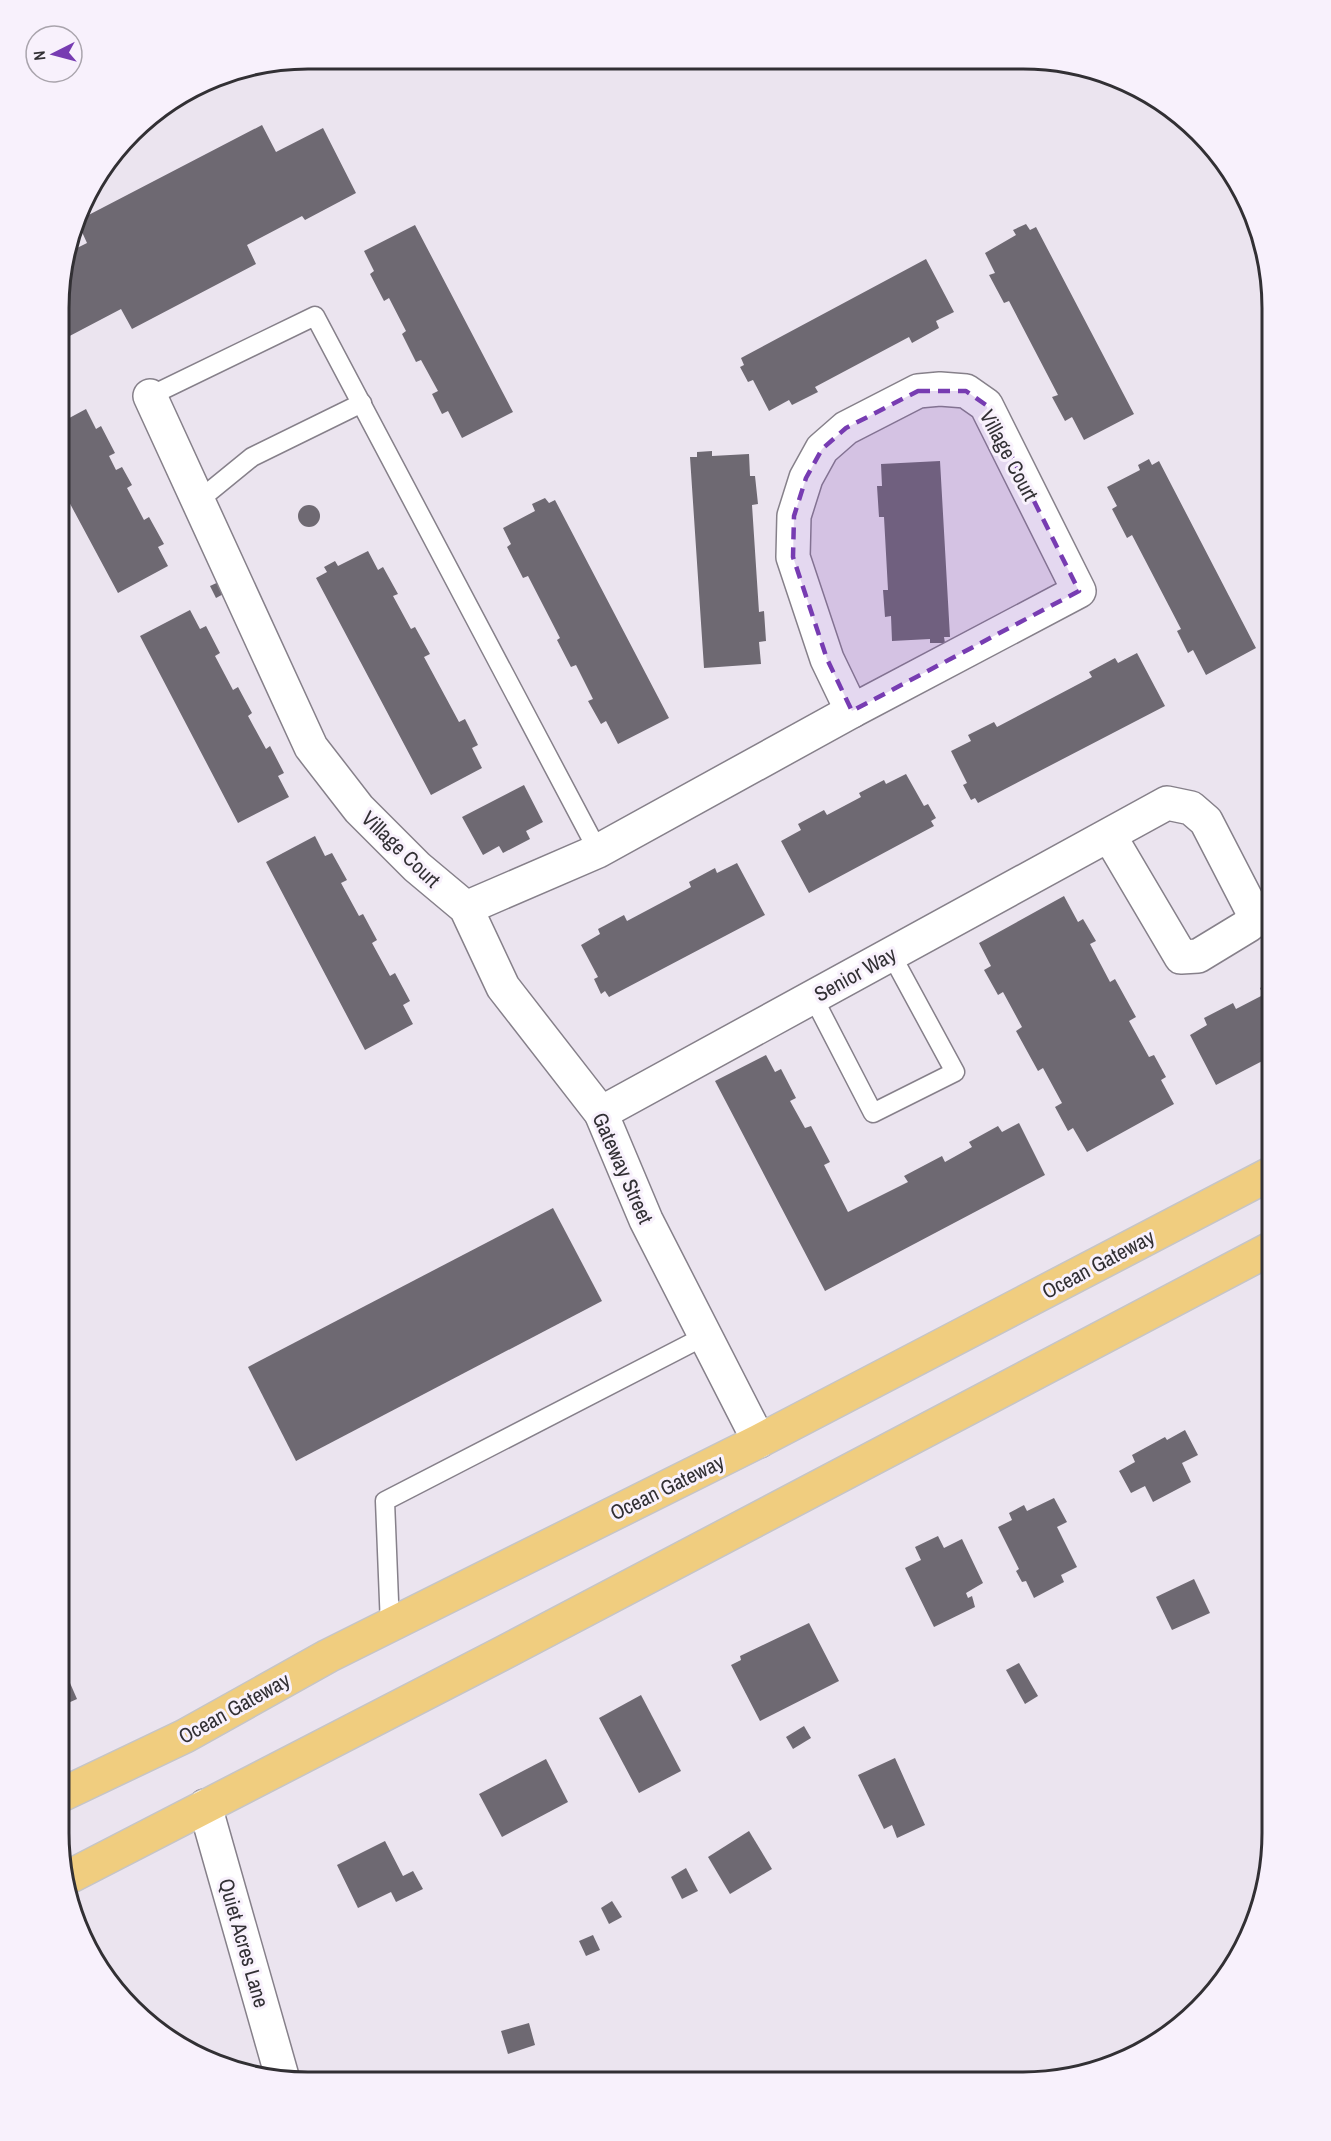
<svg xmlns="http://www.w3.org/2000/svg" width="1331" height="2141" viewBox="0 0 1331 2141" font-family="'Archivo Narrow',sans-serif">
<rect width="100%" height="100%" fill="#ebe4ef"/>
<g fill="#6e6972">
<polygon points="262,125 276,152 323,128 356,193 305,220 302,216 247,245 256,264 132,329 121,309 62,340 61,337 61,275 67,253 87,243 77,221"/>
<polygon points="1026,224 1030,230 1036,227 1134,414 1084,440 1072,417 1065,421 1052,397 1058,395 1009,301 1004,303 989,275 995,273 985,253 1016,235 1013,230"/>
<polygon points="415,225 513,412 462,438 448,411 442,414 432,394 438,391 421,360 416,362 402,334 406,331 389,298 384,301 370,274 374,271 364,251"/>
<polygon points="926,259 954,312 936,321 939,328 912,343 909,337 815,387 818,392 792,405 789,400 769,411 753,380 748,382 740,367 744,365 741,358"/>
<polygon points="86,409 96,429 101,426 115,453 109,456 116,470 122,467 132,485 127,488 144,520 149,517 164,544 158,547 168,566 118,593 60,485 60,423"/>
<polygon points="712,451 712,456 749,454 750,476 755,476 758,504 752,505 759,612 764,611 766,641 759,642 761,664 704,668 690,457 697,457 697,452"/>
<polygon points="1149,459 1152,465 1159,461 1256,648 1206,675 1193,650 1188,653 1177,631 1181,629 1132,535 1127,538 1112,509 1117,506 1107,487 1140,470 1138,465"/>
<polygon points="940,461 950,637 944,637 945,643 930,643 930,639 892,641 891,616 885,617 883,590 888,590 884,517 879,517 877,486 882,486 881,464"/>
<polygon points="545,498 549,503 555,500 669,718 618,744 606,721 601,724 588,701 593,699 576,665 571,667 557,640 560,638 528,576 523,578 507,547 511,544 503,528 535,511 532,504"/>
<circle cx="309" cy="516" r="11"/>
<polygon points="368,551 378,570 383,567 398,594 393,596 411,629 415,627 430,654 424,657 459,722 465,719 478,745 472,748 482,768 431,795 316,578 327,572 324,567 335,561 338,566"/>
<polygon points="223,580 229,591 216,598 210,586"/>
<polygon points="190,610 200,629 206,626 220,653 215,656 233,690 238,687 252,713 248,716 266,749 270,746 284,773 278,776 289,797 238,823 140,636"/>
<polygon points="1137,653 1165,706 978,803 975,798 971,800 963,785 967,783 951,751 971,741 968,735 994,722 997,727 1092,677 1089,672 1115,658 1118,663"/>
<polygon points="906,774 924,806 928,804 936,818 931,821 934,826 809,893 781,841 801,830 798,824 824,810 827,815 861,797 859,793 884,780 886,784"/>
<polygon points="524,785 543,822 526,831 530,839 503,853 499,846 483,855 462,817"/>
<polygon points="315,836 325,856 332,853 347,880 341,883 359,916 363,914 377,940 372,943 390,976 395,973 410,1001 403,1005 413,1024 365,1050 266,862"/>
<polygon points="737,863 765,915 609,997 605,991 601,994 594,979 598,977 581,945 600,934 598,929 624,915 627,921 691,887 689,882 715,868 717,873"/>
<polygon points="1064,896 1078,922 1083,919 1096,941 1090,944 1110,982 1115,979 1136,1017 1129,1021 1149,1057 1154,1055 1166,1077 1161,1080 1174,1104 1087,1152 1073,1128 1068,1131 1055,1107 1062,1103 1043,1068 1038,1071 1016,1031 1022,1027 1003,992 998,995 984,970 991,966 979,943"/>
<polygon points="1272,981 1272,1056 1216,1085 1190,1035 1207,1025 1204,1018 1233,1003 1236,1009 1263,995 1260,988"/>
<polygon points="766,1055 775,1072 781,1069 796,1098 790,1101 805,1128 811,1126 830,1162 824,1165 848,1212 908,1182 904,1176 942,1156 945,1162 972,1147 969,1142 998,1126 1002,1132 1019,1123 1045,1175 825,1291 715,1081"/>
<polygon points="553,1208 602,1301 296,1461 248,1367"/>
<polygon points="1185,1430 1198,1455 1182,1463 1191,1482 1153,1502 1145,1486 1131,1493 1119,1471 1135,1462 1132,1455 1165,1437 1167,1440"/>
<polygon points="1054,1498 1067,1522 1057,1527 1077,1567 1061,1575 1064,1582 1034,1598 1026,1581 1022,1582 1016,1571 1019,1569 998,1527 1012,1520 1009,1513 1024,1505 1027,1511"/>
<polygon points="938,1536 944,1548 962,1539 983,1583 966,1593 968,1598 972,1596 975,1607 934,1627 905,1568 921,1560 915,1547"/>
<polygon points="1194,1579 1210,1613 1172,1630 1156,1597"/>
<polygon points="809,1623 839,1681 760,1721 731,1665 741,1660 740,1656"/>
<polygon points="59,1658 77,1699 59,1707"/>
<polygon points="1019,1663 1038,1696 1025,1704 1006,1670"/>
<polygon points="641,1695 681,1771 639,1793 599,1718"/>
<polygon points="804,1726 811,1738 793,1749 786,1737"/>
<polygon points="895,1758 925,1825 897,1838 892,1825 884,1829 858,1775"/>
<polygon points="546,1759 568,1802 502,1837 479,1794"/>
<polygon points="749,1831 772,1869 730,1894 708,1857"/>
<polygon points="385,1841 403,1876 413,1871 423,1889 396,1902 391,1892 358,1908 337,1865"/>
<polygon points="686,1868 698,1891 682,1899 671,1877"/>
<polygon points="612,1901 622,1917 609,1924 601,1908"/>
<polygon points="593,1935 600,1950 586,1956 579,1941"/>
<polygon points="529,2023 535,2045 508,2054 501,2031"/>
</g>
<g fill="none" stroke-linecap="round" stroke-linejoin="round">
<defs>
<g id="service">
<polyline points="150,396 315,316 598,851"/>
<polyline points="198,501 252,457 362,403"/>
<polyline points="813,997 873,1113 955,1072 891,954"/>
<polyline points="390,1626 385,1501 705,1336"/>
</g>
<g id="minor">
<polygon points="940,389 966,391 986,405 1079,591 852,711 827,659 793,557 794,516 806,478 822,449 846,428 918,391"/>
<polyline points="150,396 311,747 359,809 417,867 466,908 503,987 601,1113 646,1220 759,1441"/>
<polyline points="466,908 598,851 852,711"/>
<polyline points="601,1113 1167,803 1191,808 1206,821 1253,912 1249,925 1198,956 1181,957 1109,835"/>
<polyline points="205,1806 283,2080"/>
</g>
<g id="primary">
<polyline points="59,1796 185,1736 328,1656 759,1441 1272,1173"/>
<polyline points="67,1878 505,1652 1272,1248"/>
</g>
</defs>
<use href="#service" stroke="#86808a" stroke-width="21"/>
<use href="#minor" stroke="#86808a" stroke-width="36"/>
<use href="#primary" stroke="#c6c5c6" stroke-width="36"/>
<use href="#service" stroke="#fff" stroke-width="18"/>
<use href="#minor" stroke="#fff" stroke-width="33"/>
<use href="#primary" stroke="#f0cd7f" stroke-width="33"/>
</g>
<path fill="#773cb2" fill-opacity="0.2" stroke="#773cb2" stroke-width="4.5" stroke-dasharray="12 8" stroke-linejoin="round" d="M918 391H966L986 405 1079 591 852 711 827 659 793 557 794 516 806 478 822 449 846 428Z"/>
<g text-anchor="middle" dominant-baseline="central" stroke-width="6" stroke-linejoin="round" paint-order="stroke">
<g font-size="21" fill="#323034" stroke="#f8f1fc">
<text transform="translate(1009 455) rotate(62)">Village Court</text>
<text transform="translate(401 849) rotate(44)">Village Court</text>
<text transform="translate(855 974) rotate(-29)">Senior Way</text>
<text transform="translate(623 1168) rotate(66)">Gateway Street</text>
<text transform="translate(1098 1264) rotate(-28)">Ocean Gateway</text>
<text transform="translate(667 1487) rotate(-26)">Ocean Gateway</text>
<text transform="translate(234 1708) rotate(-29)">Ocean Gateway</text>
<text transform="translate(244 1943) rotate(74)">Quiet Acres Lane</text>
</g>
</g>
<path d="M0 0H1331V2141H0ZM308 69H1023A239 239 0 0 1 1262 308V1833A239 239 0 0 1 1023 2072H308A239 239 0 0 1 69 1833V308A239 239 0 0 1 308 69Z" fill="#f8f1fc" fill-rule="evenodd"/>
<path fill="none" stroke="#323034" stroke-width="3" d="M308 69H1023A239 239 0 0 1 1262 308V1833A239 239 0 0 1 1023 2072H308A239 239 0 0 1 69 1833V308A239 239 0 0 1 308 69Z"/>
<g transform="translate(54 54) rotate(264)"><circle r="28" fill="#f8f1fc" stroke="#a9a4ac" stroke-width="1.5"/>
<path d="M0-4.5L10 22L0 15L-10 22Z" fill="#773cb2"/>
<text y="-9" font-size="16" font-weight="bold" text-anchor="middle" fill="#323034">N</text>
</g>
</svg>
